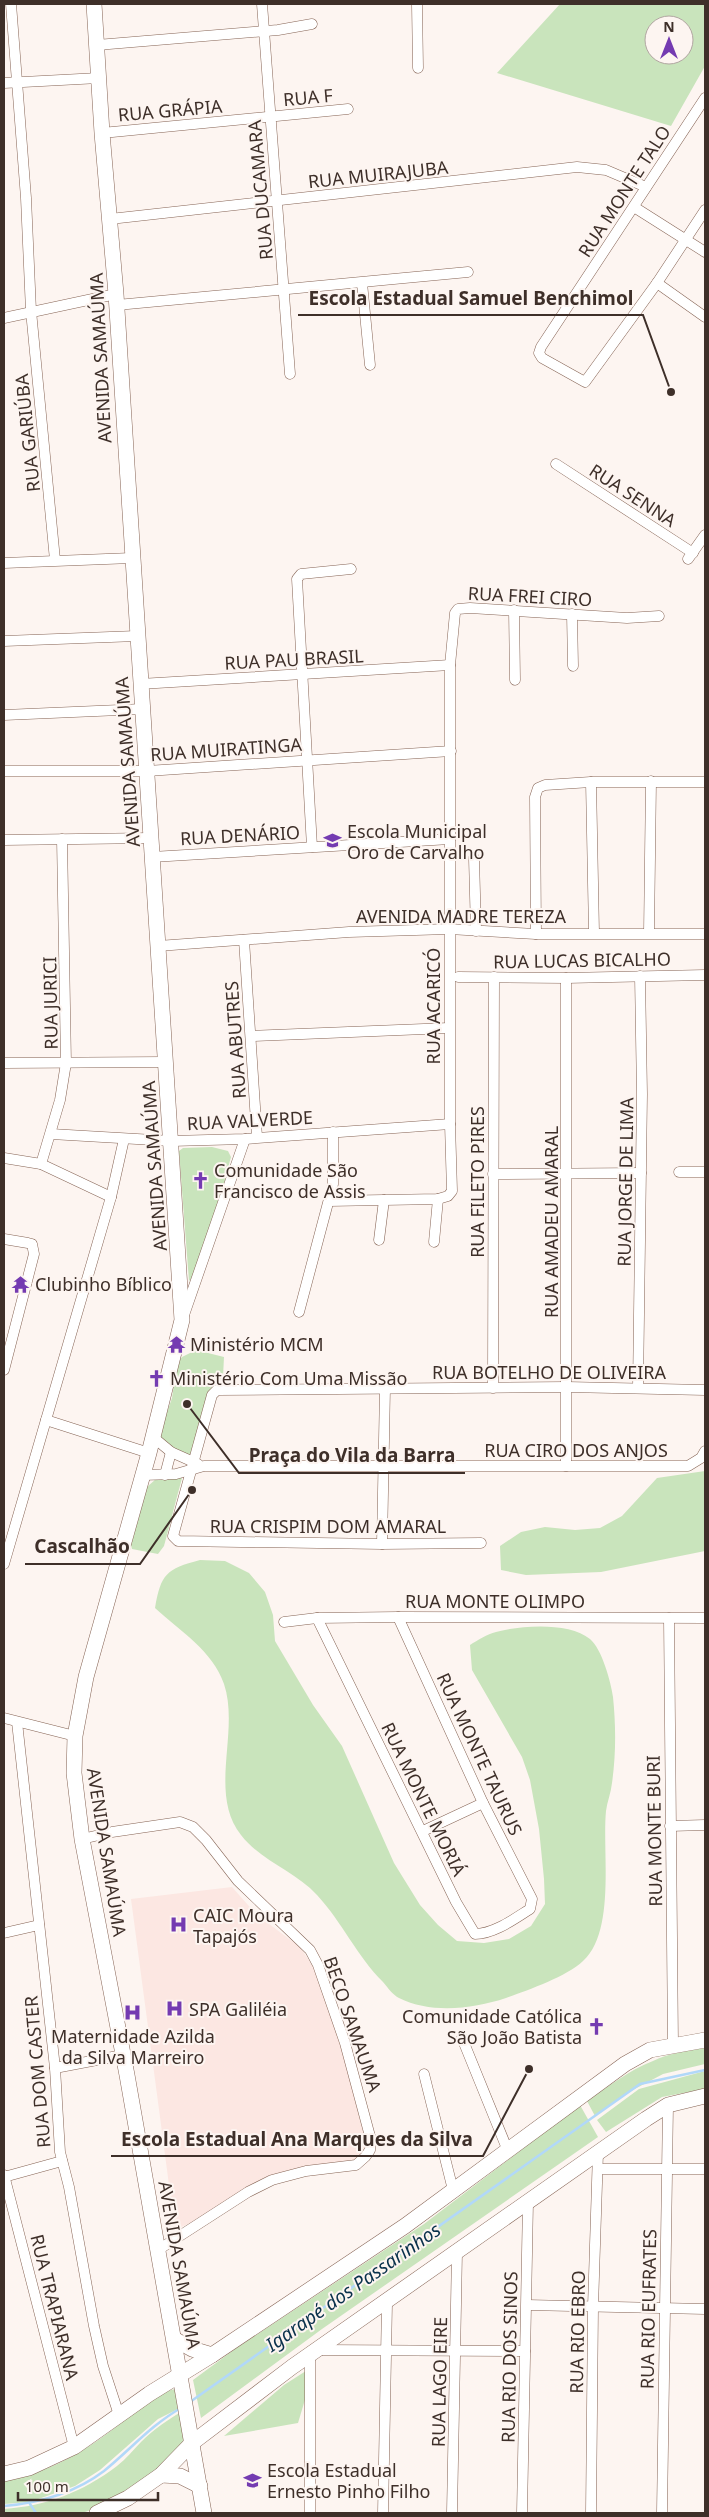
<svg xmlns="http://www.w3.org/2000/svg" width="709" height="2517" viewBox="0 0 709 2517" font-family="'Noto Sans',sans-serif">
<rect width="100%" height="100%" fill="#fdf5f1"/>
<polygon fill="#fce7e2" points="232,1887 257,1915 300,1947 314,1968 340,2040 366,2144 361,2158 349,2163 305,2169 175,2230 131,1899"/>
<g fill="#c9e4bc" fill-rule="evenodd">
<path d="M560 4H705V66L671 126 497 73ZM654 25H684V55H654Z"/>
<path d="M212 1147 228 1151 231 1157C223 1185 208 1264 189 1281L179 1151 183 1148Z"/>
<polygon points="196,1350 224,1357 223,1377 211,1388 190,1456 166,1445 161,1437 161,1429 172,1398 177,1363 182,1357"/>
<polygon points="705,1471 705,1551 601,1572 526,1575 501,1570 500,1546 521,1532 545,1527 575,1530 600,1528 622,1516 657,1478"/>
<polygon points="182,1478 164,1546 158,1554 132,1549 131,1545 147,1487 156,1479"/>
<path d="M200 1560 225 1561 249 1573 265 1592 273 1615 275 1641 313 1705 342 1746 394 1863 420 1905 438 1925 457 1941 484 1943 509 1939 531 1926 545 1904 544 1879 539 1829 530 1780 522 1757 472 1670 470 1645C478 1640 487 1634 496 1632 521 1625 570 1622 590 1639 602 1649 611 1682 613 1697 616 1726 616 1755 612 1783 611 1793 607 1802 606 1811 602 1851 616 1931 583 1961 566 1977 528 1990 506 1998 473 2009 431 2014 399 1998 393 1995 388 1988 383 1982 357 1956 342 1922 317 1895 295 1871 261 1861 241 1835 208 1793 240 1732 224 1684 213 1651 180 1631 155 1608 161 1574 166 1569 200 1560Z"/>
<path d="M705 2048V2064L663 2074 631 2091 595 2116 587 2101C608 2087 629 2070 653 2061 669 2053 687 2051 705 2048Z"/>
<polygon points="705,2071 705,2089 662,2097 606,2132 597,2120 639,2089"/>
<polygon points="580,2105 598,2137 322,2329 201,2418 193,2380 235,2349 424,2224"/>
<polygon points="309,2369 313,2373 298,2423 224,2436 284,2385"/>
<path d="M175 2389 184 2406 158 2419 100 2470 75 2486 30 2502 4 2504V2480C42 2475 77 2456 108 2433 126 2420 154 2393 175 2389Z"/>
<path d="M184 2410 189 2436 160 2468 124 2493 91 2510 82 2513H4V2509C46 2506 83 2492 117 2466 126 2459 133 2450 141 2442 154 2429 169 2419 184 2410Z"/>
</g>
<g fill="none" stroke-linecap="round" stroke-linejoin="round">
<g stroke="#b1d8f9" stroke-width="2.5">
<polyline points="190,2402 640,2084 705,2070"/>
<polyline points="30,2504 36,2513"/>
<path d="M4 2506C39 2503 75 2493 104 2471 130 2450 151 2425 181 2408"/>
</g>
<defs>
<g id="street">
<polyline points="11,4 26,198 31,311 55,560"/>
<polyline points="262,4 290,374"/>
<polyline points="417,4 418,68"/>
<polyline points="97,45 278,30 312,24"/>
<polyline points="4,83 99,78"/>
<polyline points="705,98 541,347 539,353 542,358 585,382 657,283 705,210"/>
<polyline points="102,133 348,109"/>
<polyline points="634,207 705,252"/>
<polyline points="110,219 577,167 606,170 646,187"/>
<polyline points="362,283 370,365"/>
<polyline points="657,283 705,317"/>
<polyline points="117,305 468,272"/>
<polyline points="4,318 116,294"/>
<polyline points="556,464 693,553"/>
<polyline points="688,559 705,535"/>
<polyline points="4,563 132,558"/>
<polyline points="514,610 515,680"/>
<polyline points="572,614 573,666"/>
<polyline points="4,641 137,636"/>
<polyline points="140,684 450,665"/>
<polyline points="4,715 143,709"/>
<polyline points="4,771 147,771 451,751"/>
<polyline points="591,782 594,933"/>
<polyline points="4,840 151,838"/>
<polyline points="312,847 297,579 301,574 351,569"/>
<polyline points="152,857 450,839"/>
<polyline points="474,858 476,931"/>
<polyline points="649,933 651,781"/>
<polyline points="536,934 535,797 538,788 545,785 591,782 705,782"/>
<polyline points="244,940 257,1137"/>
<polyline points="158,946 349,932 449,929 536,934 705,934"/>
<polyline points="458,977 566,978 705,975"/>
<polyline points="251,1036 449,1028"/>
<polyline points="4,1063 165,1062"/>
<polyline points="51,1134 171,1141 245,1139 450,1124"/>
<polyline points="4,1158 41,1164 111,1197"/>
<polyline points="41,1164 60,1100 66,1063 62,839"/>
<polyline points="679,1172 705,1172"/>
<polyline points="493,1174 641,1173"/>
<polyline points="329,1201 438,1199 448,1196 452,1191 450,1124 450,665 455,613 458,609 470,608 627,618 659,616"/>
<polyline points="4,1239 28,1243 32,1244 34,1254 4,1370"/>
<polyline points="379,1240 384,1200"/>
<polyline points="434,1242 438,1199"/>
<polyline points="299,1312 333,1184 333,1132"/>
<polyline points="184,1315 245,1139"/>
<polyline points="493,1388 494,977"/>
<polyline points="638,1388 642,1094 640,976"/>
<polyline points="46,1420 149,1453"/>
<polyline points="153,1437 171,1452 198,1464"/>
<polyline points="566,1466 566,978"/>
<polyline points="142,1475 176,1474 204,1466 688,1466 701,1458 705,1451"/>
<polyline points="165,1475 171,1452"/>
<polyline points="481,1543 382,1544 178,1541 173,1536 212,1395 217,1390 567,1387 705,1390"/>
<polyline points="382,1544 385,1388"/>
<polyline points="4,1564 111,1197 124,1139"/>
<path d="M317 1618 456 1902 475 1934C494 1934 514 1919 530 1909L532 1899 483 1803 398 1617"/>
<polyline points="669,1618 673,2045"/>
<polyline points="284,1622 317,1618 398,1617 705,1618"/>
<polyline points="4,1718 75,1736"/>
<polyline points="17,1722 55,2068 60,2152 69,2187 94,2326 103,2366 119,2415"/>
<polyline points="670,1826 705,1825"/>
<polyline points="423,1831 483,1803"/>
<polyline points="82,1839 112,1832 180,1822 193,1827 206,1840 238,1881 310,1950 318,1965 345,2043 371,2140 370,2150 365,2157 356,2165 306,2171 272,2180 248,2192 158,2250"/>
<polyline points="4,1933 39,1925"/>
<polyline points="462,2038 508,2151"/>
<polyline points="55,2068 123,2055"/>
<polyline points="424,2074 453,2190"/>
<polyline points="598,2169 705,2169"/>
<polyline points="4,2175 74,2447"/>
<polyline points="4,2177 62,2161"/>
<polyline points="527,2305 705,2309"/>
<polyline points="317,2350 525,2351"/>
<polyline points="310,2355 310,2513"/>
<polyline points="383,2513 387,2303"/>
<polyline points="452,2513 457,2252"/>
<polyline points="522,2513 528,2202"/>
<polyline points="591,2513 593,2307 598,2152"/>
<polyline points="662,2513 668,2105"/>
</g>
<g id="secondary">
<polyline points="94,4 102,133 116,294 182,1320 149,1453 86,1677 75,1736 74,1773 82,1839 127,2075 204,2513"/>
<polyline points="174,2339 192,2349 212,2355"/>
<polyline points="4,2474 29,2468 74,2447 149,2394 212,2355 405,2226 625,2064 650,2050 705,2040"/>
<polyline points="161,2475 180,2476 200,2486"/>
<polyline points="97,2513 128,2498 161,2475 192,2443 292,2367 646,2119 668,2105 705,2096"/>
</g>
</defs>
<use href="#street" stroke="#866455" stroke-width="11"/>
<use href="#secondary" stroke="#866455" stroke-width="16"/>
<use href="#street" stroke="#fff" stroke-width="10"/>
<use href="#secondary" stroke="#fff" stroke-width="15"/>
</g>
<defs>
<symbol id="school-bare" viewBox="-9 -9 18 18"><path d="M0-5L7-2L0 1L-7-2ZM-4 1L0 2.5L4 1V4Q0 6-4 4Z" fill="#743bb1" stroke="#fdf5f1" stroke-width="2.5" paint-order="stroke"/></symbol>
<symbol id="church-bare" viewBox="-9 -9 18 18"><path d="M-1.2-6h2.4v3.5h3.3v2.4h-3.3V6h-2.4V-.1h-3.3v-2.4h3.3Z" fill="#743bb1" stroke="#fdf5f1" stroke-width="2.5" paint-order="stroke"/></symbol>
<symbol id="temple-bare" viewBox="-9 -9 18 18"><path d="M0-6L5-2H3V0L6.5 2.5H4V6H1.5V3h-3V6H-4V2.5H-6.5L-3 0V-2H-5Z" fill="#743bb1" stroke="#fdf5f1" stroke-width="2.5" paint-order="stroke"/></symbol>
<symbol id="hospital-bare" viewBox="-9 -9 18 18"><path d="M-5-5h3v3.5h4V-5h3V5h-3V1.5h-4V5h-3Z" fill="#743bb1" stroke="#fdf5f1" stroke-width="2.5" paint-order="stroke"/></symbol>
</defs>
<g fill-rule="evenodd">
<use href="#school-bare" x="320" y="828" width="25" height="25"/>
<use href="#church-bare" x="188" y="1168" width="25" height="25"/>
<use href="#temple-bare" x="8" y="1272" width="25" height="25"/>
<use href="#temple-bare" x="164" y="1332" width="25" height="25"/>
<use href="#church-bare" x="144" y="1366" width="25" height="25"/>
<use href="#hospital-bare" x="166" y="1912" width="25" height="25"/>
<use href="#hospital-bare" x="162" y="1996" width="25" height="25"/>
<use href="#hospital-bare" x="120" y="2000" width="25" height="25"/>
<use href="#church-bare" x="584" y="2014" width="25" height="25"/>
<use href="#school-bare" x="240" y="2468" width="25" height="25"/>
</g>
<g text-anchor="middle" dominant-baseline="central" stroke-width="4" stroke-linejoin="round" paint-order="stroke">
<g font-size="18" fill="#3e2f29" stroke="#fdf5f1">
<text transform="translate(308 97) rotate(-5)">RUA F</text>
<text transform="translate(170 110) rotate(-5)">RUA GRÁPIA</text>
<text transform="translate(378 174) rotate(-6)">RUA MUIRAJUBA</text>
<text transform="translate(260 190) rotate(-95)">RUA DUCAMARA</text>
<text transform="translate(624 191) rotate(-57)">RUA MONTE TALO</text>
<text transform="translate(100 358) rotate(-93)">AVENIDA SAMAÚMA</text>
<text transform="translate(27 433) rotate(-96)">RUA GARIÚBA</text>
<text transform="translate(633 495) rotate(33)">RUA SENNA</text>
<text transform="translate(530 596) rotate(3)">RUA FREI CIRO</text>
<text transform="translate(294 659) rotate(-3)">RUA PAU BRASIL</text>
<text transform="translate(226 749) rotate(-4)">RUA MUIRATINGA</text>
<text transform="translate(127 762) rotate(-94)">AVENIDA SAMAÚMA</text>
<text transform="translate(240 835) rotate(-3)">RUA DENÁRIO</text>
<text x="461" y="916">AVENIDA MADRE TEREZA</text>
<text transform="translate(582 960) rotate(-1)">RUA LUCAS BICALHO</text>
<text transform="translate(50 1003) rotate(-91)">RUA JURICI</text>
<text transform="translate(433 1006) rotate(-90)">RUA ACARICÓ</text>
<text transform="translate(235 1040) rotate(-94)">RUA ABUTRES</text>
<text transform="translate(250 1120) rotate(-3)">RUA VALVERDE</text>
<text transform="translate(154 1166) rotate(-94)">AVENIDA SAMAÚMA</text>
<text transform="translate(477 1182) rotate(-90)">RUA FILETO PIRES</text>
<text transform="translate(625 1182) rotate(-89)">RUA JORGE DE LIMA</text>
<text transform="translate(551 1222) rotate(-90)">RUA AMADEU AMARAL</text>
<text x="549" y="1372">RUA BOTELHO DE OLIVEIRA</text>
<text x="576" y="1450">RUA CIRO DOS ANJOS</text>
<text x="328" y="1526">RUA CRISPIM DOM AMARAL</text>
<text x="495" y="1601">RUA MONTE OLIMPO</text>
<text transform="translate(480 1754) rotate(65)">RUA MONTE TAURUS</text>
<text transform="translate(424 1799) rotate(64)">RUA MONTE MORIÁ</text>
<text transform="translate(654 1831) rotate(-91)">RUA MONTE BURI</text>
<text transform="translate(107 1852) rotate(81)">AVENIDA SAMAÚMA</text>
<text transform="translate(353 2024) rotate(71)">BECO SAMAUMA</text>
<text transform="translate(37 2072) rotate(-95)">RUA DOM CASTER</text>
<text transform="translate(180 2265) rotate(80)">AVENIDA SAMAÚMA</text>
<text transform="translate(55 2307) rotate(76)">RUA TRAPIARANA</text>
<text transform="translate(648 2309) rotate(-89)">RUA RIO EUFRATES</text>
<text transform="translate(577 2332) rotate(-89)">RUA RIO EBRO</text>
<text transform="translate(509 2357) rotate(-89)">RUA RIO DOS SINOS</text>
<text transform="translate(439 2382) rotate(-89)">RUA LAGO EIRE</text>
</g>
<g font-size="18" fill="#3e2f29" stroke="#fdf5f1" text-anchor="start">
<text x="347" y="831">Escola Municipal<tspan x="347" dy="21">Oro de Carvalho</tspan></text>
<text x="214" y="1170">Comunidade São<tspan x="214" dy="21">Francisco de Assis</tspan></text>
<text x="35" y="1284">Clubinho Bíblico</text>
<text x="190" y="1344">Ministério MCM</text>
<text x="170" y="1378">Ministério Com Uma Missão</text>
<text x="193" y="1915">CAIC Moura<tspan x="193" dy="21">Tapajós</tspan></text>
<text x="189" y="2009">SPA Galiléia</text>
<text x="582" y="2016" text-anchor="end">Comunidade Católica<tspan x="582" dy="21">São João Batista</tspan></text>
<text x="133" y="2036" text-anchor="middle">Maternidade Azilda<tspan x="133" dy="21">da Silva Marreiro</tspan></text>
<text x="267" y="2470">Escola Estadual<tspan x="267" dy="21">Ernesto Pinho Filho</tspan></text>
</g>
<g font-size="19" font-style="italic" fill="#09314b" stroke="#fdf5f1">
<text transform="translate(353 2287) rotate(-35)">Igarapé dos Passarinhos</text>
</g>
</g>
<path fill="none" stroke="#3e2f29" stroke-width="2" d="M671 392L643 315H298M187 1404L239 1473H465M192 1490L140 1564H25M529 2069L483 2156H111"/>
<g fill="#3e2f29" stroke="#fdf5f1" stroke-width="2">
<circle cx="671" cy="392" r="5"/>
<circle cx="187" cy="1404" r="5"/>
<circle cx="192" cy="1490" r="5"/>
<circle cx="529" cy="2069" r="5"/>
</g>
<g font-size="19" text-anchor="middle" font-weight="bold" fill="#3e2f29" stroke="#fdf5f1" stroke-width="4" stroke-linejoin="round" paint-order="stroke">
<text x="471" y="305">Escola Estadual Samuel Benchimol</text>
<text x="352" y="1462">Praça do Vila da Barra</text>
<text x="82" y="1553">Cascalhão</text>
<text x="297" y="2146">Escola Estadual Ana Marques da Silva</text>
</g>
<rect width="709" height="2517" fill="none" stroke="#3e2f29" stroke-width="10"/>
<g transform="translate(669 40)"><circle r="24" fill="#fdf5f1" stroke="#b1a6a1"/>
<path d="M0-4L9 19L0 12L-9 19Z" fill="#743bb1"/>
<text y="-8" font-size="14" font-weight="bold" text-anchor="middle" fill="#3e2f29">N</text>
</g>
<path d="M18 2492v8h140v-8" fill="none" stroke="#3e2f29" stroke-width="2.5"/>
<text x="25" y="2492" font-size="15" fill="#3e2f29" stroke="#fdf5f1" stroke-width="4" paint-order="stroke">100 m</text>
</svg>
